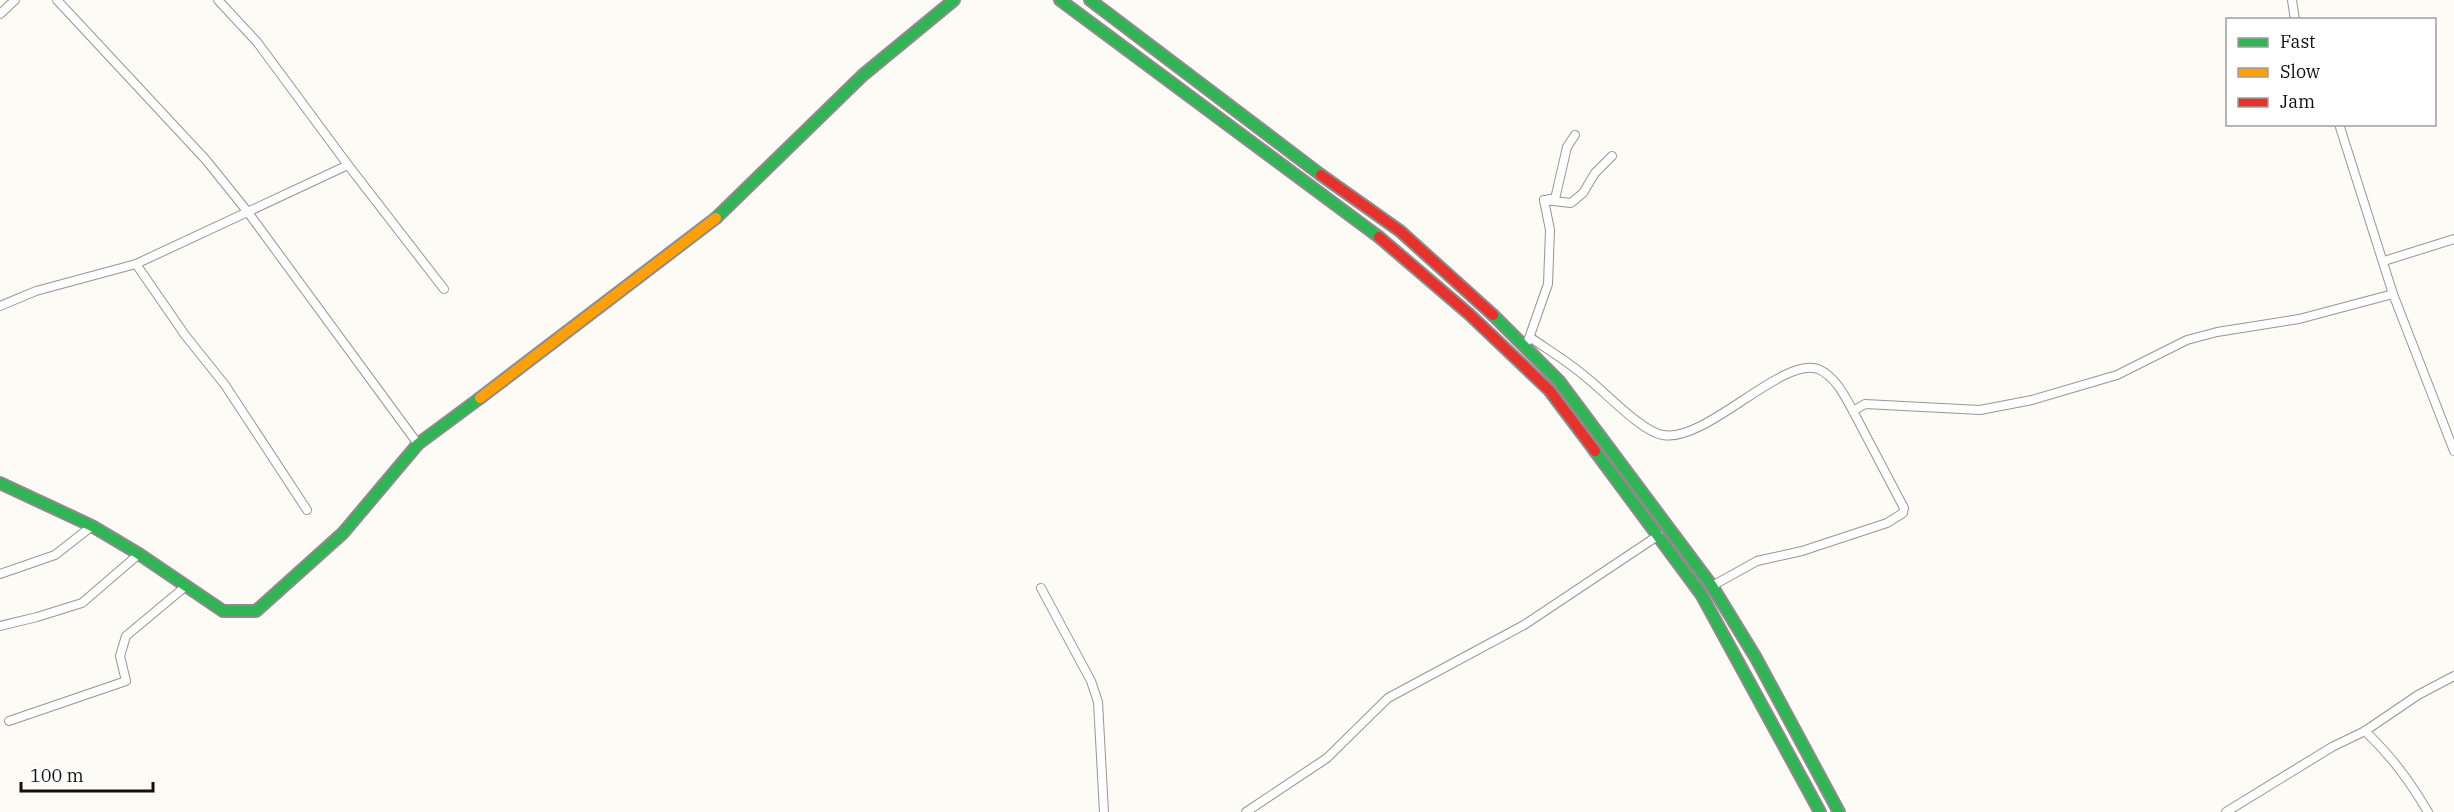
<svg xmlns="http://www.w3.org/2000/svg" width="2454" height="812" viewBox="0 0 2454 812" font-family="'IBM Plex Serif',serif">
<rect width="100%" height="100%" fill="#fcfbf6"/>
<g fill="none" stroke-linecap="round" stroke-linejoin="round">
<defs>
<g id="street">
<polyline points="57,0 206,160 247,211 418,444"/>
<polyline points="218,0 257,42 348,165 444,289"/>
<polyline points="2292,0 2295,20"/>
<polyline points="0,14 15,0"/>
<polyline points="2339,124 2393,294 2454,451"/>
<polyline points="1549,199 1555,199 1567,147 1575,135"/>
<polyline points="1544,200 1571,203 1583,193 1595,173 1612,156"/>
<polyline points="2384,261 2454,239"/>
<polyline points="136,264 185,335 225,385 307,510"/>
<polyline points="0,306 36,291 136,264 348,165"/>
<path d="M1531 338C1550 351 1570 363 1587 378 1605 392 1642 432 1663 435 1706 443 1782 356 1818 369 1835 376 1845 396 1853 411"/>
<polyline points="1528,341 1548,284 1550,230 1544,200"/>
<polyline points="0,574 55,555 92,526"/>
<polyline points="1712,586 1757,561 1802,551 1887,523 1903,513 1904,508 1853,411 1865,404 1980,410 2032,400 2117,375 2187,340 2217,332 2299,319 2393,294"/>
<polyline points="1041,588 1091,681 1098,702 1104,812"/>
<polyline points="0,626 37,617 82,603 139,554"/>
<polyline points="9,721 126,681 120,656 126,636 186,586"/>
<path d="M2365 731C2392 757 2409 780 2428 812"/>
<polyline points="1246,812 1327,758 1388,698 1524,625 1659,535"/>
<polyline points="2226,812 2332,747 2365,731 2418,695 2454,676"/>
</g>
<g id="fast">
<polyline points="1060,0 1379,237"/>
<polyline points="1090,0 1321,175"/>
<polyline points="716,218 863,75 954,0"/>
<polyline points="1493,315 1559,381 1712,586 1756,658 1839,812"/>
<polyline points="1595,451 1701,594 1820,812"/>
<polyline points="0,483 92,526 139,554 223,611 256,611 343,533 418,444 480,398"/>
</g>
<polyline id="slow" points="480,398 716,218"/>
<g id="jam">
<polyline points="1321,175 1400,231 1493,315"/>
<polyline points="1379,237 1469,314 1549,390 1595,451"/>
</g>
</defs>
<use href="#street" stroke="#969694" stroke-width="10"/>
<use href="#fast" stroke="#8d8c8a" stroke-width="14"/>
<use href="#slow" stroke="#8d8c8a" stroke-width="14"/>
<use href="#jam" stroke="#8d8c8a" stroke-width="14"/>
<use href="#street" stroke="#fffefe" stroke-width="8"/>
<use href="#fast" stroke="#30b455" stroke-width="10"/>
<use href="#slow" stroke="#ff9f0a" stroke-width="10"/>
<use href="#jam" stroke="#e5322d" stroke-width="10"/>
</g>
<rect x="2226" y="18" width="210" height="108" fill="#ffffff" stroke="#9f9f9f" stroke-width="1.5"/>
<rect x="2238" y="38" width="30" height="9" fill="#30b455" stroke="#9f9f9f" stroke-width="1.5"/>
<text x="2280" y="48" font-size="18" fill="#101010">Fast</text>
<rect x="2238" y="68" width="30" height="9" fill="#ff9f0a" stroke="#9f9f9f" stroke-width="1.5"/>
<text x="2280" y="78" font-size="18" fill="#101010">Slow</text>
<rect x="2238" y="98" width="30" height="9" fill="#e5322d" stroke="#9f9f9f" stroke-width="1.5"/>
<text x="2280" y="108" font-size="18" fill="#101010">Jam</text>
<path d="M21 782v9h132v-9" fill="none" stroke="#101010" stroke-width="3"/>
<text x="30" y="782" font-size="18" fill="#101010" stroke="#ffffff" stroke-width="4.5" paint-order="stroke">100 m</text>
</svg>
